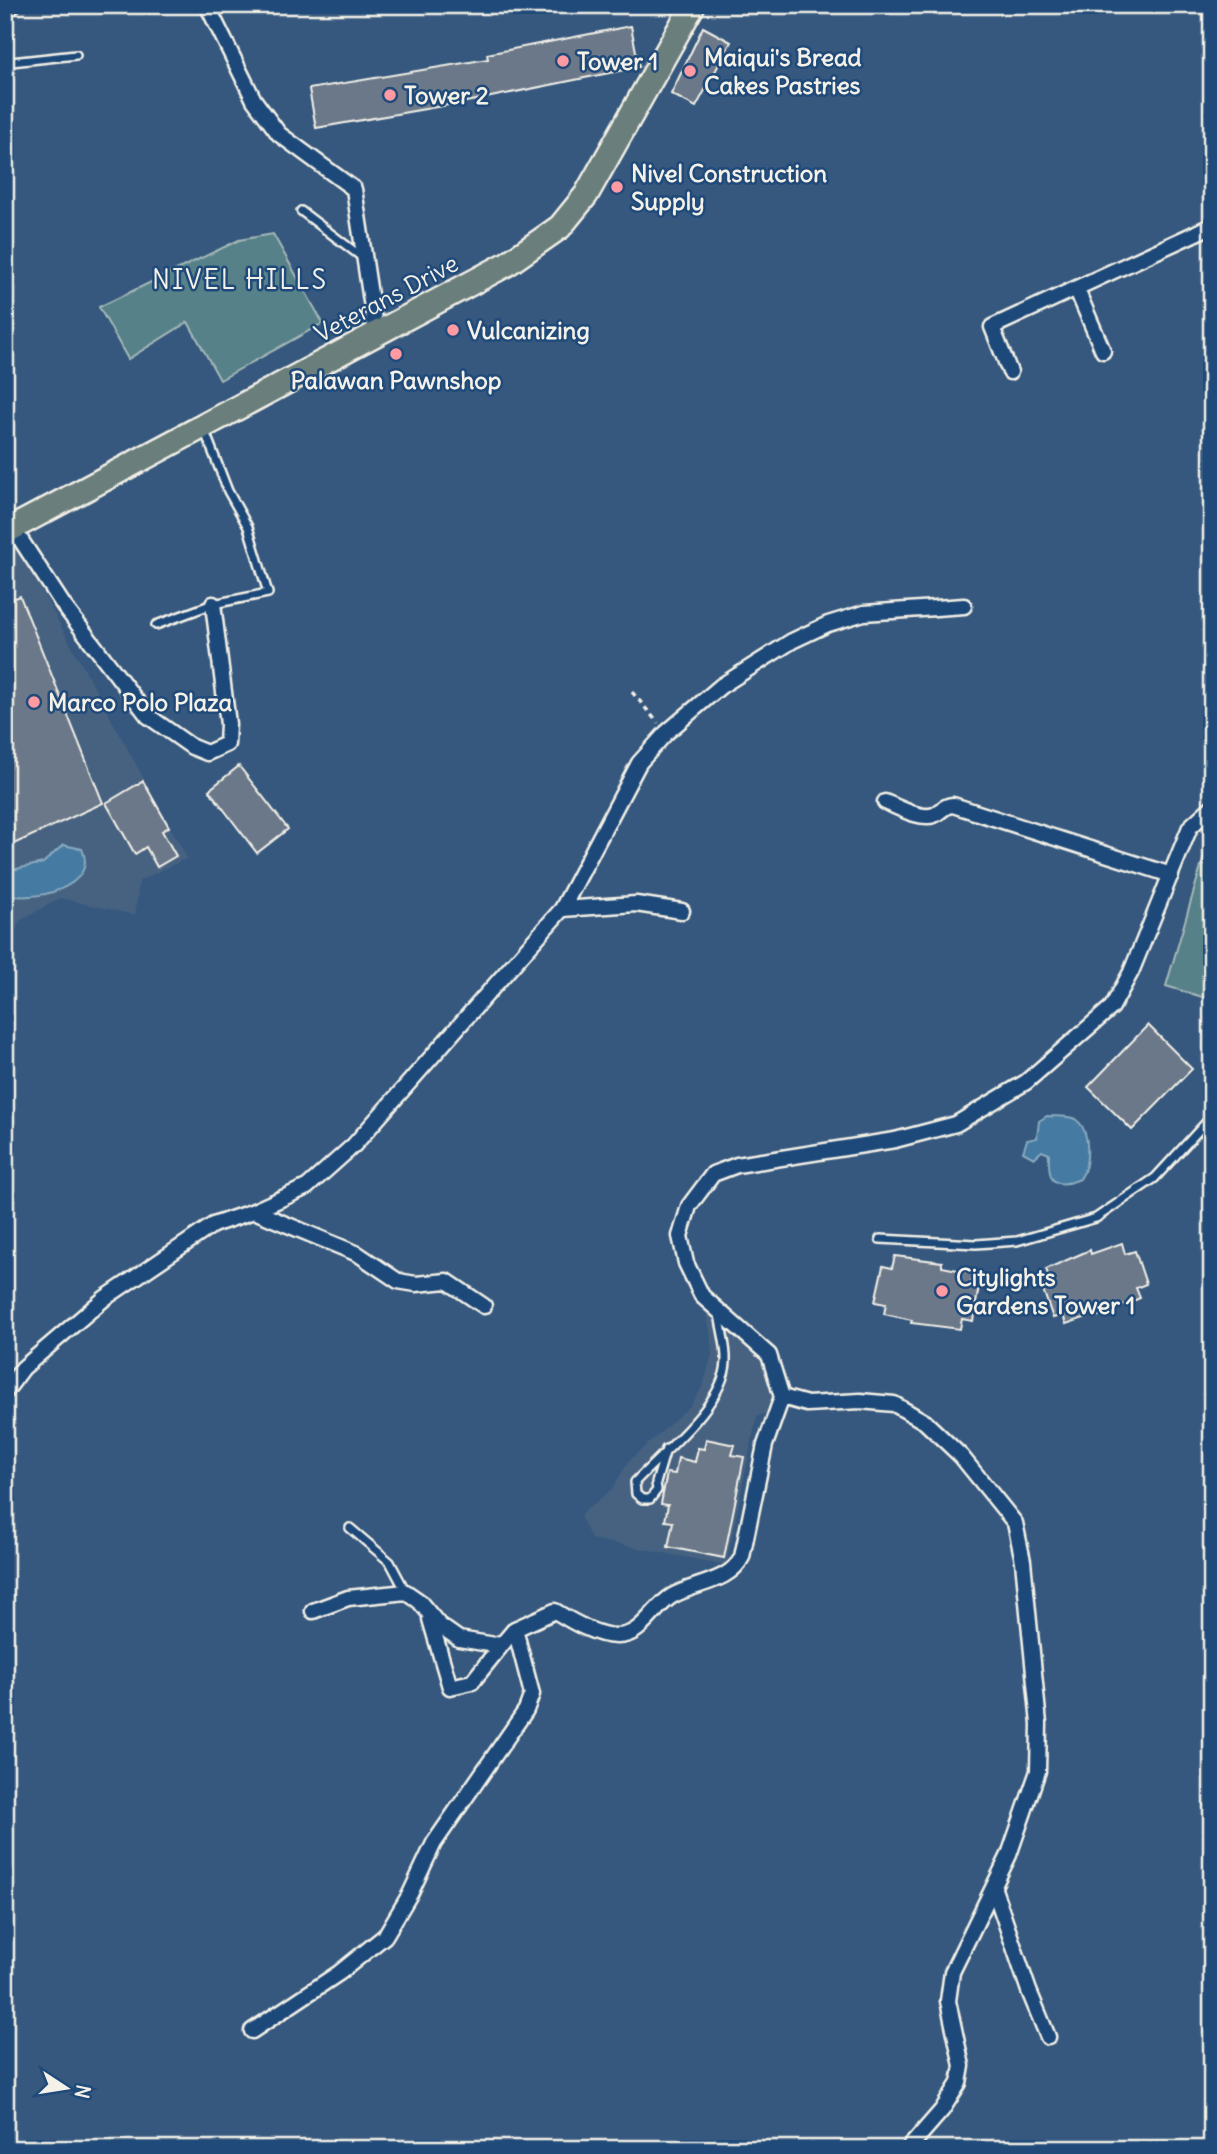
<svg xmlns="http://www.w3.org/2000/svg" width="1217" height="2154" viewBox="0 0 1217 2154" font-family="Delius,sans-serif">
<rect width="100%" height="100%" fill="#36587e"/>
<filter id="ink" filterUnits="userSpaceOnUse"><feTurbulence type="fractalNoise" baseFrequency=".0143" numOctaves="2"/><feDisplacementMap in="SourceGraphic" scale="14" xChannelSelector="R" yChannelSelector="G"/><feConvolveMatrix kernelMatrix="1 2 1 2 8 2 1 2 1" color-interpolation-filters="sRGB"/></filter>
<g filter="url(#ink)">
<g fill="#466281">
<polygon points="10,538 39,586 187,858 139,881 135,915 60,898 20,921 5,953 5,540"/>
<polygon points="702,1296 755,1342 782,1397 771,1412 757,1416 726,1565 591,1539 580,1515 612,1489 629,1461 691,1405 703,1386 712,1355 710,1330"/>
</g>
<g fill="#578189" stroke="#a6b9b8" stroke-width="2">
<polygon points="273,234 323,323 220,380 188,322 128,359 99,307 239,240"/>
<polygon points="1212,829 1212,1000 1166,986"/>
</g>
<g fill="#447aa2" stroke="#8aaabe" stroke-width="2">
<path d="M63 845 82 849C100 887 32 903 6 894L7 871 43 863Z"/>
<path d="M1047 1116C1056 1117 1067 1115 1075 1119 1091 1129 1090 1165 1080 1179 1051 1191 1048 1178 1049 1154L1042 1151 1034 1158 1023 1152 1027 1140 1037 1138 1039 1121Z"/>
</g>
<g fill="#6b7889" stroke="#f4f1e8" stroke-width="2">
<polygon points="631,26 639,67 471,101 316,128 309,89 488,59 487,54"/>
<polygon points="703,27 731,42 696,107 671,94"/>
<polygon points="20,596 103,803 5,848 5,602"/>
<polygon points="239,766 288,829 257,853 209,790"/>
<polygon points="143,781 169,827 162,831 176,856 157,867 146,847 135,854 106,803"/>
<polygon points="1148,1025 1192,1069 1132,1130 1088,1087"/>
<polygon points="1122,1243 1125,1254 1135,1251 1146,1284 1136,1288 1140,1298 1094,1318 1093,1315 1066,1324 1063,1315 1053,1318 1041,1284 1050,1280 1046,1269 1090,1250 1091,1254"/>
<polygon points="895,1256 942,1262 942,1267 973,1273 971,1285 979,1286 973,1321 962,1319 960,1329 911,1323 912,1320 884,1314 886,1304 875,1302 883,1266 892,1268"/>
<polygon points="706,1439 735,1445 732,1455 744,1457 724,1558 668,1547 673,1522 665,1521 668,1505 661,1504 667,1473 675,1474 678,1458 695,1462 698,1448 704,1449"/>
</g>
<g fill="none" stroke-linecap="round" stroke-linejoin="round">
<defs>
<g id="lane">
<polyline points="5,58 11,62 76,55"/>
<polyline points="301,211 363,258"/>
<polyline points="156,625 213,604 268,593 248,527 228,491 204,429"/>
<polyline points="880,1239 976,1244 1017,1241 1096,1218 1155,1178 1212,1116"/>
<path d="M666 1449 656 1483 657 1490 650 1499H642L636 1494 635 1482C663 1452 724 1405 726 1362 727 1346 721 1329 719 1313"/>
<polyline points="350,1528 390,1562 406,1592"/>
</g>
<g id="street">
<polyline points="207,5 254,100 279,134 354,189 376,334"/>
<polyline points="5,8 13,5"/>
<polyline points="1077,290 1103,351"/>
<polyline points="1010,372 992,327 1209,227"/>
<polyline points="13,528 64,606 148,716 192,747 207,753 227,744 228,724 213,604"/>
<path d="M885 802C898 807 920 820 934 815 942 812 943 805 953 805L1171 875"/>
<polyline points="562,909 636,904 682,911"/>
<polyline points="254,1211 358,1254 398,1281 416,1284 447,1281 484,1306"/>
<polyline points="5,1392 23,1368 105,1298 213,1225 254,1211 307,1187 354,1145 562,909 639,763 666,733 721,686 792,641 828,624 864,613 964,606"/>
<polyline points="782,1397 807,1404 860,1401 894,1404 925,1422 961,1456 1015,1523 1023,1561 1039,1724 1038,1771 1009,1855 952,1972 948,2001 962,2066 959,2083 942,2110 908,2149"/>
<path d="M313 1611 348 1598 406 1592 419 1601 439 1625 459 1639 495 1645 504 1642 515 1629 555 1611C571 1621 596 1636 616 1636 642 1637 653 1607 672 1596 695 1583 730 1582 742 1557L765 1445 782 1397 769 1355 702 1296 686 1263 680 1236 689 1206 713 1174 737 1165 895 1140 956 1124 1026 1082 1112 1007 1131 972 1190 827 1212 807"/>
<polyline points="430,1619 450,1687 472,1682 504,1642"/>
<polyline points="994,1889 1029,1991 1048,2037"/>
<polyline points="252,2031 339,1973 385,1936 410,1894 434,1843 526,1710 532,1694 515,1629"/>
</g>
<polyline id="primary" points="5,532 507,264 560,227 586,195 693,5"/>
</defs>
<use href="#lane" stroke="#f4f1e8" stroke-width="12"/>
<use href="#street" stroke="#f4f1e8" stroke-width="19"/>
<use href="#primary" stroke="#f4f1e8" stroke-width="28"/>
<polyline stroke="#f4f1e8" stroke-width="3.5" stroke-dasharray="5 5" stroke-linecap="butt" points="632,692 658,723"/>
<use href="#lane" stroke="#1f4a7a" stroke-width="7"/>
<use href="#street" stroke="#1f4a7a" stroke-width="14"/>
<use href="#primary" stroke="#6b7f7c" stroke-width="23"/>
</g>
</g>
<g fill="#ff9aa2" stroke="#1f4a7a" stroke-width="2.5">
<circle cx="563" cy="61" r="7"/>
<circle cx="690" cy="71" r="7"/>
<circle cx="390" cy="95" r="7"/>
<circle cx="617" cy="187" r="7"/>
<circle cx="453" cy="330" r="7"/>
<circle cx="396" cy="354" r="7"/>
<circle cx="34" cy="702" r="7"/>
<circle cx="942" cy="1291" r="7"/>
</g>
<g text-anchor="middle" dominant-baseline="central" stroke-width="5" stroke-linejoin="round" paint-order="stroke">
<g font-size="24" font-weight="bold" fill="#f4f1e8" stroke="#1f4a7a" text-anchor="start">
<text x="704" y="57">Maiqui's Bread<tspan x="704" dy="28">Cakes Pastries</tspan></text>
<text x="577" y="61">Tower 1</text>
<text x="404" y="95">Tower 2</text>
<text x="631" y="173">Nivel Construction<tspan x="631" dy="28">Supply</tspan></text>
<text x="467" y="330">Vulcanizing</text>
<text x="396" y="380" text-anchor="middle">Palawan Pawnshop</text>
<text x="48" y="702">Marco Polo Plaza</text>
<text x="956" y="1277">Citylights<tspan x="956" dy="28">Gardens Tower 1</tspan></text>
</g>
<g font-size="24" fill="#f4f1e8" stroke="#1f4a7a">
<text transform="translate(386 298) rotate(-28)">Veterans Drive</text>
</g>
<g font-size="26" letter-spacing="2" fill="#f4f1e8" stroke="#1f4a7a">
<text x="240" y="279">NIVEL HILLS</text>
</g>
</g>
<rect width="1217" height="2154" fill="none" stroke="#1f4a7a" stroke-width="28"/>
<rect x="14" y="14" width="1189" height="2126" fill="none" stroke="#f4f1e8" stroke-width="2.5" filter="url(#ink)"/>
<g transform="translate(66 2088) rotate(102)" stroke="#1f4a7a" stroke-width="5" paint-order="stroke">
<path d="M0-5L12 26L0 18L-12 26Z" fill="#f4f1e8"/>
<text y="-10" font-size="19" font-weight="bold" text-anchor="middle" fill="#f4f1e8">N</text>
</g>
</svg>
